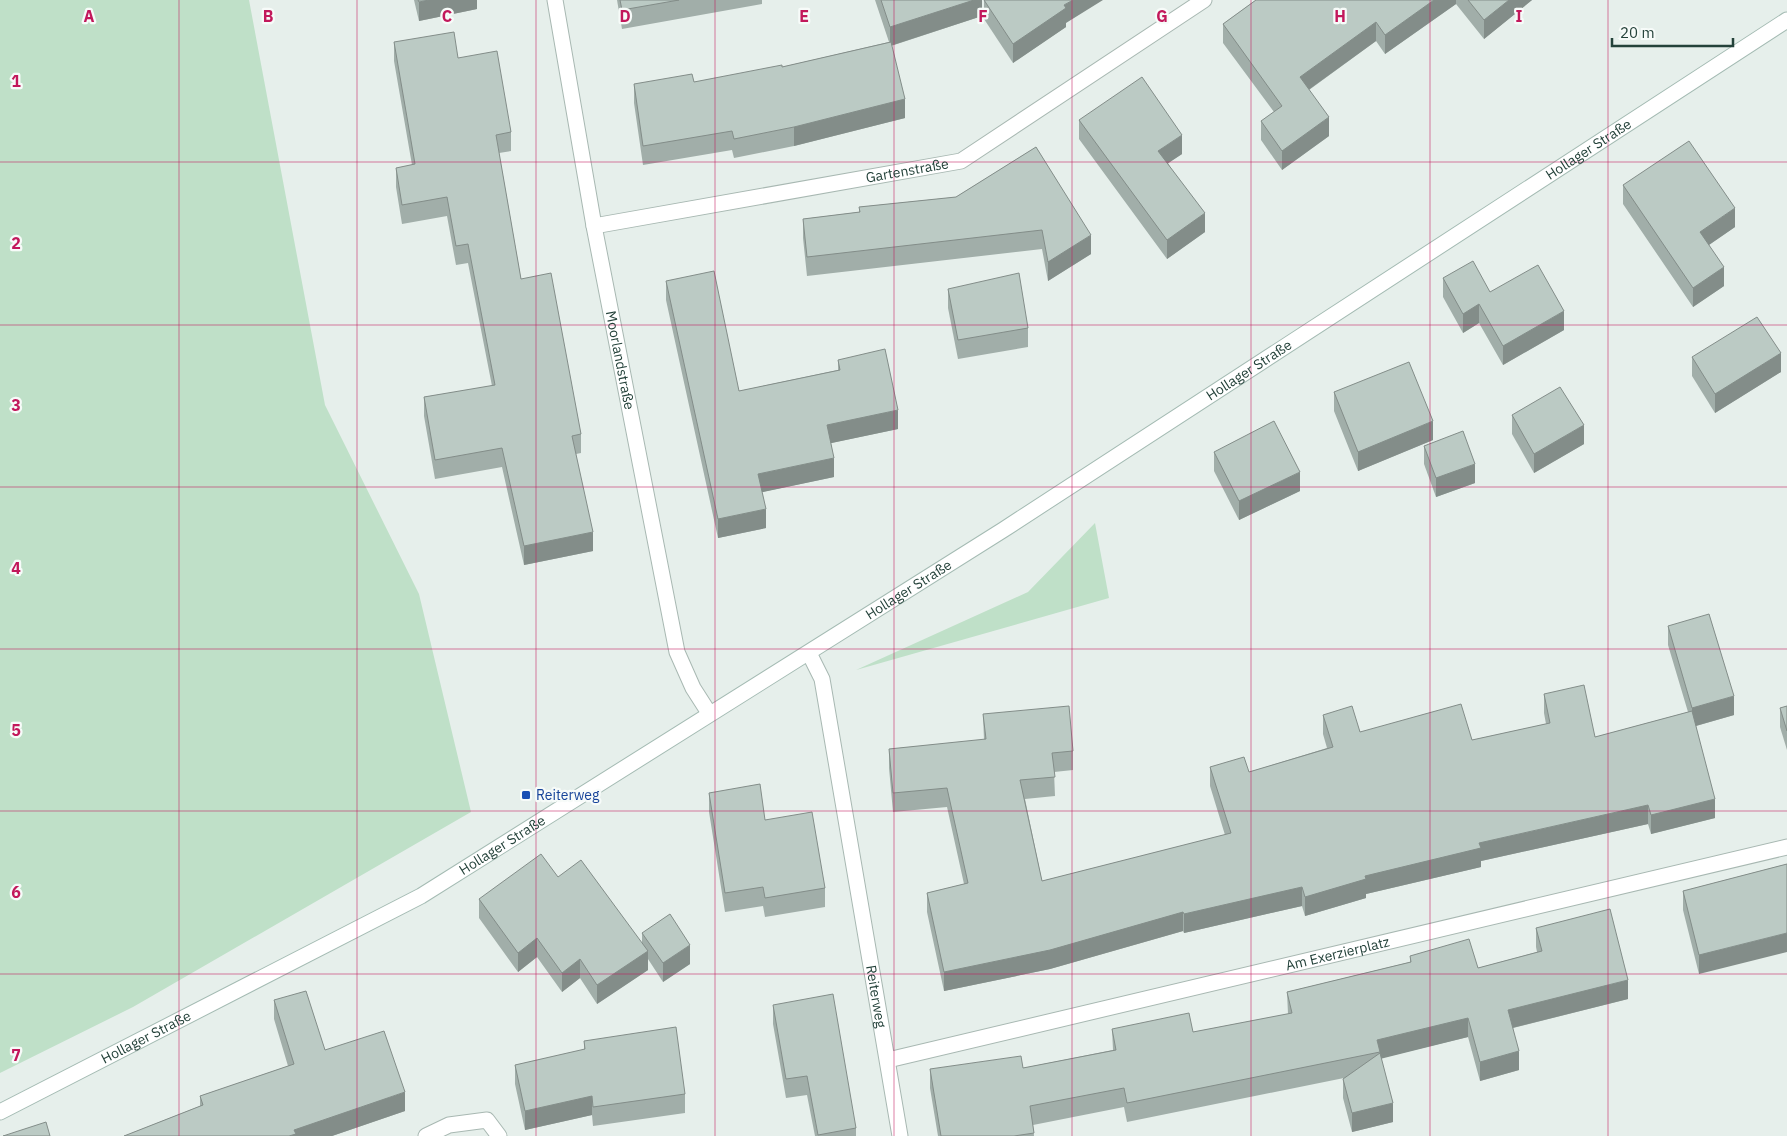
<svg xmlns="http://www.w3.org/2000/svg" width="1787" height="1136" viewBox="0 0 1787 1136" font-family="'IBM Plex Sans',sans-serif">
<rect width="100%" height="100%" fill="#e6efeb"/>
<g fill="#bfe0c8">
<polygon points="0,0 249,0 325,405 419,594 471,812 133,1007 0,1073"/>
<polygon points="1095,523 1109,598 856,670 1028,592"/>
</g>
<g fill="none" stroke-linecap="round" stroke-linejoin="round">
<defs>
<g id="minor">
<path id="s1" d="M555 0 594 226 677 652 693 688 709 713"/>
<path id="s2" d="M594 226 961 161 1204 0"/>
<path id="s3" d="M809 653 822 679 900 1136"/>
<path id="s4" d="M888 1060 1787 847"/>
<polyline points="426,1136 449,1125 487,1120 499,1136"/>
</g>
<g id="secondary">
<path id="s5" d="M0 1112 421 896 1003 530 1787 20"/>
</g>
</defs>
<use href="#minor" stroke="#a8b8b2" stroke-width="17"/>
<use href="#secondary" stroke="#a4bbb3" stroke-width="17"/>
<use href="#minor" stroke="#fff" stroke-width="15"/>
<use href="#secondary" stroke="#fff" stroke-width="15"/>
</g>
<g fill="#a1aea9">
<polygon points="414,0 477,0 477,9 419,21"/>
<polygon points="617,0 762,0 762,4 622,29"/>
<polygon points="875,0 982,0 982,16 891,46 905,118 794,146 734,158 732,150 643,165 634,103 634,84 694,82 782,67 889,42"/>
<polygon points="984,0 1066,23 1066,27 1013,63 984,19"/>
<polygon points="1256,0 1532,0 1484,39 1456,4 1385,54 1376,41 1309,90 1329,136 1282,170 1261,140 1261,121 1274,112 1223,43 1223,24"/>
<polygon points="394,42 458,58 511,132 511,151 499,153 521,279 581,434 581,453 576,454 593,551 524,565 502,467 435,479 424,416 424,397 492,386 468,263 456,265 447,216 402,224 396,187 396,168 412,165 394,61"/>
<polygon points="1079,120 1182,154 1168,163 1205,232 1167,259 1079,139"/>
<polygon points="1036,147 1091,254 1048,281 1042,249 807,276 803,238 803,219 859,212 859,207 956,197"/>
<polygon points="1623,185 1735,227 1709,245 1724,286 1693,307 1623,204"/>
<polygon points="1443,278 1490,292 1564,330 1503,365 1479,323 1463,333 1443,297"/>
<polygon points="666,281 739,391 838,370 838,360 898,429 831,443 834,477 762,492 766,528 718,538 666,300"/>
<polygon points="948,289 1028,328 1028,347 958,359 948,308"/>
<polygon points="1692,357 1781,372 1715,413 1692,376"/>
<polygon points="1334,392 1433,440 1358,471 1334,411"/>
<polygon points="1512,415 1584,444 1534,473 1512,434"/>
<polygon points="1424,446 1475,483 1436,497 1424,464"/>
<polygon points="1214,452 1300,491 1239,520 1214,471"/>
<polygon points="1668,626 1734,715 1696,726 1715,818 1651,834 1648,824 1481,861 1481,867 1366,894 1366,898 1305,916 1302,906 1184,933 1183,931 1050,969 944,991 927,912 927,893 964,884 947,807 893,812 889,768 889,749 984,740 983,714 1073,751 1073,770 1054,772 1055,796 1025,799 1042,881 1225,835 1210,786 1210,767 1249,772 1327,748 1323,734 1323,715 1360,732 1472,740 1546,724 1544,713 1544,694 1595,737 1688,712 1668,645"/>
<polygon points="1787,706 1787,750 1780,727 1780,708"/>
<polygon points="709,793 765,820 825,888 825,907 765,917 763,906 725,912 709,812"/>
<polygon points="1787,864 1699,974 1683,910 1683,891"/>
<polygon points="558,877 642,945 642,933 690,964 663,982 648,959 648,970 597,1004 580,978 562,992 537,957 518,972 479,918 479,899"/>
<polygon points="1536,928 1628,999 1513,1028 1519,1070 1480,1081 1468,1037 1381,1058 1393,1122 1352,1132 1343,1098 1343,1079 1344,1078 1127,1122 1124,1107 1033,1125 1034,1136 938,1136 930,1088 930,1069 1023,1068 1113,1050 1112,1029 1193,1032 1288,1014 1287,992 1410,962 1410,956 1478,968 1537,952 1536,947"/>
<polygon points="274,1000 325,1050 405,1111 332,1136 124,1136 200,1106 200,1096 288,1066 274,1019"/>
<polygon points="773,1005 856,1128 856,1136 815,1136 807,1095 786,1098 773,1024"/>
<polygon points="584,1041 685,1094 685,1113 593,1126 592,1115 525,1130 515,1084 515,1065 584,1050"/>
</g>
<g fill="#838d89">
<polygon points="429,0 477,0 477,9 419,21 419,2"/>
<polygon points="974,0 982,0 982,16 890,46 890,27"/>
<polygon points="1073,0 1103,0 1066,23 1066,27 1013,63 1013,44 1064,5"/>
<polygon points="1434,0 1456,0 1456,4 1385,54 1385,35"/>
<polygon points="1509,0 1532,0 1484,39 1484,20"/>
<polygon points="1376,22 1376,41 1300,96 1300,77"/>
<polygon points="905,99 905,118 794,146 794,127"/>
<polygon points="1329,117 1329,136 1282,170 1282,151"/>
<polygon points="1182,135 1182,154 1158,170 1158,151"/>
<polygon points="1735,208 1735,227 1700,251 1700,232"/>
<polygon points="1205,213 1205,232 1167,259 1167,240"/>
<polygon points="1091,235 1091,254 1048,281 1048,262"/>
<polygon points="1724,267 1724,286 1693,307 1693,288"/>
<polygon points="1479,304 1479,323 1463,333 1463,314"/>
<polygon points="1564,311 1564,330 1503,365 1503,346"/>
<polygon points="1781,353 1781,372 1715,413 1715,394"/>
<polygon points="898,410 898,429 827,444 827,425"/>
<polygon points="1433,421 1433,440 1358,471 1358,452"/>
<polygon points="1584,425 1584,444 1534,473 1534,454"/>
<polygon points="834,458 834,477 758,493 758,474"/>
<polygon points="1475,464 1475,483 1436,497 1436,478"/>
<polygon points="1300,472 1300,491 1239,520 1239,501"/>
<polygon points="766,509 766,528 718,538 718,519"/>
<polygon points="593,532 593,551 524,565 524,546"/>
<polygon points="1734,696 1734,715 1692,727 1692,708"/>
<polygon points="1715,799 1715,818 1651,834 1651,815"/>
<polygon points="1648,805 1648,824 1481,861 1481,867 1366,894 1366,898 1305,916 1305,897 1365,876 1479,843"/>
<polygon points="1302,887 1302,906 1184,933 1184,914"/>
<polygon points="1183,912 1183,931 1050,969 944,991 944,972"/>
<polygon points="1787,933 1787,952 1699,974 1699,955"/>
<polygon points="537,938 537,957 518,972 518,953"/>
<polygon points="690,945 690,964 663,982 663,963"/>
<polygon points="648,951 648,970 597,1004 597,985"/>
<polygon points="580,959 580,978 562,992 562,973"/>
<polygon points="1628,980 1628,999 1508,1029 1508,1010"/>
<polygon points="1468,1018 1468,1037 1380,1059 1380,1052 1377,1040"/>
<polygon points="1519,1051 1519,1070 1480,1081 1480,1062"/>
<polygon points="405,1092 405,1111 332,1136 289,1136 294,1130"/>
<polygon points="592,1096 592,1115 525,1130 525,1111"/>
<polygon points="1393,1103 1393,1122 1352,1132 1352,1113"/>
</g>
<g fill="#bbcac4" stroke="#838d89">
<polygon points="418,0 429,0 419,2"/>
<polygon points="620,0 679,0 622,10"/>
<polygon points="881,0 974,0 890,27"/>
<polygon points="984,0 1073,0 1064,5 1066,8 1013,44"/>
<polygon points="1256,0 1434,0 1385,35 1376,22 1300,77 1329,117 1282,151 1261,121 1282,106 1223,24"/>
<polygon points="1468,0 1509,0 1484,20"/>
<polygon points="454,32 458,58 497,51 511,132 496,135 521,279 551,273 581,434 572,436 593,532 524,546 502,448 435,460 424,397 495,385 468,244 456,246 447,197 402,205 396,168 415,164 394,42"/>
<polygon points="891,42 905,99 794,127 734,139 732,131 643,146 634,84 692,74 694,82 782,65 782,67"/>
<polygon points="1142,77 1182,135 1158,151 1205,213 1167,240 1079,120"/>
<polygon points="1689,141 1735,208 1700,232 1724,267 1693,288 1623,185"/>
<polygon points="1036,147 1091,235 1048,262 1042,230 807,257 803,219 860,212 859,207 956,197"/>
<polygon points="1473,261 1490,292 1538,265 1564,311 1503,346 1479,304 1463,314 1443,278"/>
<polygon points="714,271 739,391 840,370 838,360 885,349 898,410 827,425 834,458 758,474 766,509 718,519 666,281"/>
<polygon points="1019,273 1028,328 958,340 948,289"/>
<polygon points="1757,317 1781,353 1715,394 1692,357"/>
<polygon points="1409,362 1433,421 1358,452 1334,392"/>
<polygon points="1560,387 1584,425 1534,454 1512,415"/>
<polygon points="1274,421 1300,472 1239,501 1214,452"/>
<polygon points="1463,431 1475,464 1436,478 1424,446"/>
<polygon points="1709,614 1734,696 1692,708 1668,626"/>
<polygon points="1584,685 1595,737 1692,711 1715,799 1651,815 1648,805 1479,843 1481,848 1365,876 1366,879 1305,897 1302,887 1184,914 1183,912 1050,950 944,972 927,893 968,883 947,788 893,793 889,749 986,739 983,714 1069,706 1073,751 1052,753 1055,777 1020,780 1042,881 1231,833 1210,767 1244,757 1249,772 1333,747 1323,715 1352,706 1360,732 1461,704 1472,740 1550,723 1544,694"/>
<polygon points="1787,706 1787,731 1780,708"/>
<polygon points="760,784 765,820 812,812 825,888 765,898 763,887 725,893 709,793"/>
<polygon points="541,854 558,877 581,860 648,951 597,985 580,959 562,973 537,938 518,953 479,899"/>
<polygon points="1787,864 1787,933 1699,955 1683,891"/>
<polygon points="1610,909 1628,980 1508,1010 1519,1051 1480,1062 1468,1018 1377,1040 1380,1052 1127,1103 1124,1088 1030,1106 1034,1133 1014,1136 941,1136 930,1069 1021,1056 1023,1068 1116,1050 1112,1029 1189,1013 1193,1032 1292,1013 1287,992 1411,962 1410,956 1469,939 1478,968 1542,951 1536,928"/>
<polygon points="670,914 690,945 663,963 642,933"/>
<polygon points="306,991 325,1050 384,1031 405,1092 294,1130 296,1134 289,1136 124,1136 203,1105 200,1096 294,1064 274,1000"/>
<polygon points="833,994 856,1128 818,1135 807,1076 786,1079 773,1005"/>
<polygon points="676,1027 685,1094 593,1107 592,1096 525,1111 515,1065 585,1049 584,1041"/>
<polygon points="1380,1053 1393,1103 1352,1113 1343,1079"/>
<polygon points="46,1122 50,1136 3,1136"/>
</g>
<path fill="none" stroke="#c2185b" stroke-width="1" stroke-opacity="0.55" d="M179 0V1136M357 0V1136M536 0V1136M715 0V1136M894 0V1136M1072 0V1136M1251 0V1136M1430 0V1136M1608 0V1136M0 162H1787M0 325H1787M0 487H1787M0 649H1787M0 811H1787M0 974H1787"/>
<rect fill="#1a4fb4" stroke="#f7fbf9" stroke-width="2" x="521" y="790" width="10" height="10" rx="2.5"/>
<g text-anchor="middle" dominant-baseline="central" stroke-width="4.5" stroke-linejoin="round" paint-order="stroke">
<g font-size="14" fill="#24423a" stroke="#f7fbf9">
<text stroke="none"><textPath href="#s5" startOffset="1859">Hollager Straße</textPath></text>
<text stroke="none"><textPath href="#s2" startOffset="318">Gartenstraße</textPath></text>
<text stroke="none"><textPath href="#s1" startOffset="366">Moorlandstraße</textPath></text>
<text stroke="none"><textPath href="#s5" startOffset="1454">Hollager Straße</textPath></text>
<text stroke="none"><textPath href="#s5" startOffset="1049">Hollager Straße</textPath></text>
<text stroke="none"><textPath href="#s5" startOffset="569">Hollager Straße</textPath></text>
<text stroke="none"><textPath href="#s4" startOffset="462">Am Exerzierplatz</textPath></text>
<text stroke="none"><textPath href="#s3" startOffset="351">Reiterweg</textPath></text>
<text stroke="none"><textPath href="#s5" startOffset="164">Hollager Straße</textPath></text>
</g>
<g font-size="14" fill="#164399" stroke="#f7fbf9" text-anchor="start">
<text x="536" y="795">Reiterweg</text>
</g>
</g>
<g font-size="16" text-anchor="middle" font-weight="bold" fill="#c2185b" stroke="#f7fbf9" stroke-width="4.5" stroke-linejoin="round" paint-order="stroke">
<text x="89" y="22">A</text>
<text x="268" y="22">B</text>
<text x="447" y="22">C</text>
<text x="625" y="22">D</text>
<text x="804" y="22">E</text>
<text x="983" y="22">F</text>
<text x="1162" y="22">G</text>
<text x="1340" y="22">H</text>
<text x="1519" y="22">I</text>
<text x="16" y="87">1</text>
<text x="16" y="249">2</text>
<text x="16" y="411">3</text>
<text x="16" y="574">4</text>
<text x="16" y="736">5</text>
<text x="16" y="898">6</text>
<text x="16" y="1061">7</text>
</g>
<path d="M1612 38v8h121v-8" fill="none" stroke="#24423a" stroke-width="2.5"/>
<text x="1620" y="38" font-size="15" fill="#24423a" stroke="#f7fbf9" stroke-width="4" paint-order="stroke">20 m</text>
</svg>
